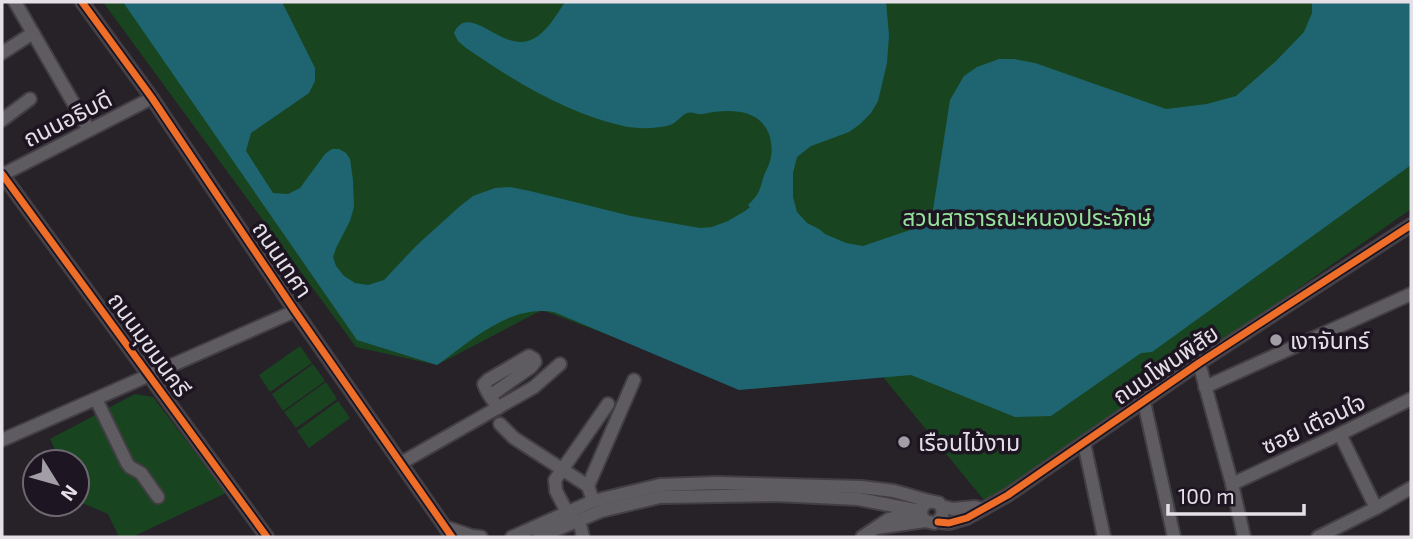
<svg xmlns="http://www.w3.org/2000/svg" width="1413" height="539" viewBox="0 0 1413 539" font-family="'Exo 2','Noto Sans Thai',sans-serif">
<rect width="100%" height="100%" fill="#262228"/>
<g fill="#184520">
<polygon points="103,2 1411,2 1411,209 989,506 883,377 752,389 542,310 437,365 356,347"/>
<polygon points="300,346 312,363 270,392 259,375"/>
<polygon points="313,364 325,381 283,411 272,394"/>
<polygon points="326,382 337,399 296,428 284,412"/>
<polygon points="135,394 153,397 226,493 132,537 119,537 108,514 80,502 77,496 77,462 61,462 50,439"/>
<polygon points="338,401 350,418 309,448 297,431"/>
</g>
<path fill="#1f6571" d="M123 2H282L315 68V81L309 93 251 133 246 151 273 193 288 194 300 188 325 154 332 149H339L346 153 350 159 353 180 354 207 350 221 336 248 333 257 336 266 344 276 355 283 368 285 384 280 416 246 459 207 473 196 495 188 510 187 530 191 631 216 700 228 712 227 728 221 745 211 750 207 748 205C752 201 756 197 758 193 762 186 762 179 765 173 772 160 773 151 770 137 761 107 727 109 703 114 697 115 692 111 687 113 681 115 677 123 670 125 656 129 637 129 623 126 566 113 514 81 466 48L458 41 454 33C469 0 503 55 533 39 547 32 557 14 565 2H886L889 35 887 63 878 101 871 113 859 125 849 132 811 146 797 157 793 173V197L797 212 807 223 819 229 825 234 846 243 863 246 916 228 933 210 950 100 964 76 977 67 999 59H1014L1035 63 1166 109 1207 104 1236 96 1275 62 1304 32 1312 13V2H1411V165L1152 352 1141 353 1051 416 1015 417 911 375 739 390 554 312C510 304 471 341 437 365L357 340Z"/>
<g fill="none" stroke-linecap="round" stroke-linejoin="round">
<defs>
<g id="minor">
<polyline points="15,2 89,130"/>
<polyline points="82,2 152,98 295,311 452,537"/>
<polyline points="2,53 33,33"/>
<polyline points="2,120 30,99"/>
<polyline points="2,174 267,537"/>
<polyline points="2,175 152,98"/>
<polyline points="1199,363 1232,484 1244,537"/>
<polyline points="1205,387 1411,294"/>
<path d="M490 396 531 367 535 362 534 359 529 356 488 380 484 384C486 392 493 400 498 408"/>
<polyline points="96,399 127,463 130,467 141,473 158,497"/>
<polyline points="1144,402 1174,537"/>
<polyline points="500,424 514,438 588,486"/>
<polyline points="1340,434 1376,508"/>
<polyline points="2,440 295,311"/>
<polyline points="1084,443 1104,537"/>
<polyline points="401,463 534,387 560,364"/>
<polyline points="1232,484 1340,434 1411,399"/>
<polyline points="593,501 588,486 634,380"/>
<polyline points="941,506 953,509 975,507 982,509"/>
<polyline points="567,512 556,491 555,480 608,404"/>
<polyline points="579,520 583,537"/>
<polyline points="938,522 949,523 967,518 1008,495 1199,363 1411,225"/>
<polyline points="445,527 472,536 481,537"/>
<path d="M876 528 925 521 934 523C943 519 945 511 939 503L929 501 922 507 921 515 925 521"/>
<polyline points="512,537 593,501 660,485 716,483 861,487 894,491 929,501"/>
<polyline points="539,537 601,511 660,497 775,495 858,499 920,511"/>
<polyline points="862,537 889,519 918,512"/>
<polyline points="1318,537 1376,508 1411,488"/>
</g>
</defs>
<use href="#minor" stroke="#423e44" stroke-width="16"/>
<use href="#minor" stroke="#5f5c61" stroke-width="12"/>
<defs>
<g id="cycleway">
<polyline points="82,2 152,98 295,311 452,537"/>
<polyline points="2,174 267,537"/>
<polyline points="938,522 949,523 967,518 1008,495 1199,363 1411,225"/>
</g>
</defs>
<use href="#cycleway" stroke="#1d1622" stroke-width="11"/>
<use href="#cycleway" stroke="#ee6e29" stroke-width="7"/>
</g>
<g fill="#a29ea5" stroke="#1d1622" stroke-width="2.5">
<circle cx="1276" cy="340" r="7"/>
<circle cx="904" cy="442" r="7"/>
</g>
<g text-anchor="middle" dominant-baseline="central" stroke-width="7" stroke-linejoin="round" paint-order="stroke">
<g font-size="23" fill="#e5e0e8" stroke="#1d1622">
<text transform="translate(67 118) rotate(-27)">ถนนอธิบดี</text>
<text transform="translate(283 259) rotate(56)">ถนนเทศา</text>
<text transform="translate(150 344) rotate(54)">ถนนมุขมนครี</text>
<text transform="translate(1165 364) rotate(-34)">ถนนโพนพิสัย</text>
<text transform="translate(1313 423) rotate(-25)">ซอย เตือนใจ</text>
</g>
<g font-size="23" fill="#95e29b" stroke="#1d1622">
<text x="1027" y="217">สวนสาธารณะหนองประจักษ์</text>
</g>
<g font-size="23" fill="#e5e0e8" stroke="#1d1622" text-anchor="start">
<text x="1290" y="340">เงาจันทร์</text>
<text x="918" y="442">เรือนไม้งาม</text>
</g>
</g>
<rect width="1413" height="539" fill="none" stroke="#e5e0e8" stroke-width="7"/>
<g transform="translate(56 483) rotate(127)"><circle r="33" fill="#1d1622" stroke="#6d6771" stroke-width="2"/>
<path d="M0-5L12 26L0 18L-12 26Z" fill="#a29ea5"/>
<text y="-10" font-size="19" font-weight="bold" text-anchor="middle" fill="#e5e0e8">N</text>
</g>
<path d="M1168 504v10h136v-10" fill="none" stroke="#e5e0e8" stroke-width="3.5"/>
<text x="1178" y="504" font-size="21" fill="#e5e0e8" stroke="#1d1622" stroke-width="5" paint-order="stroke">100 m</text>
</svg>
